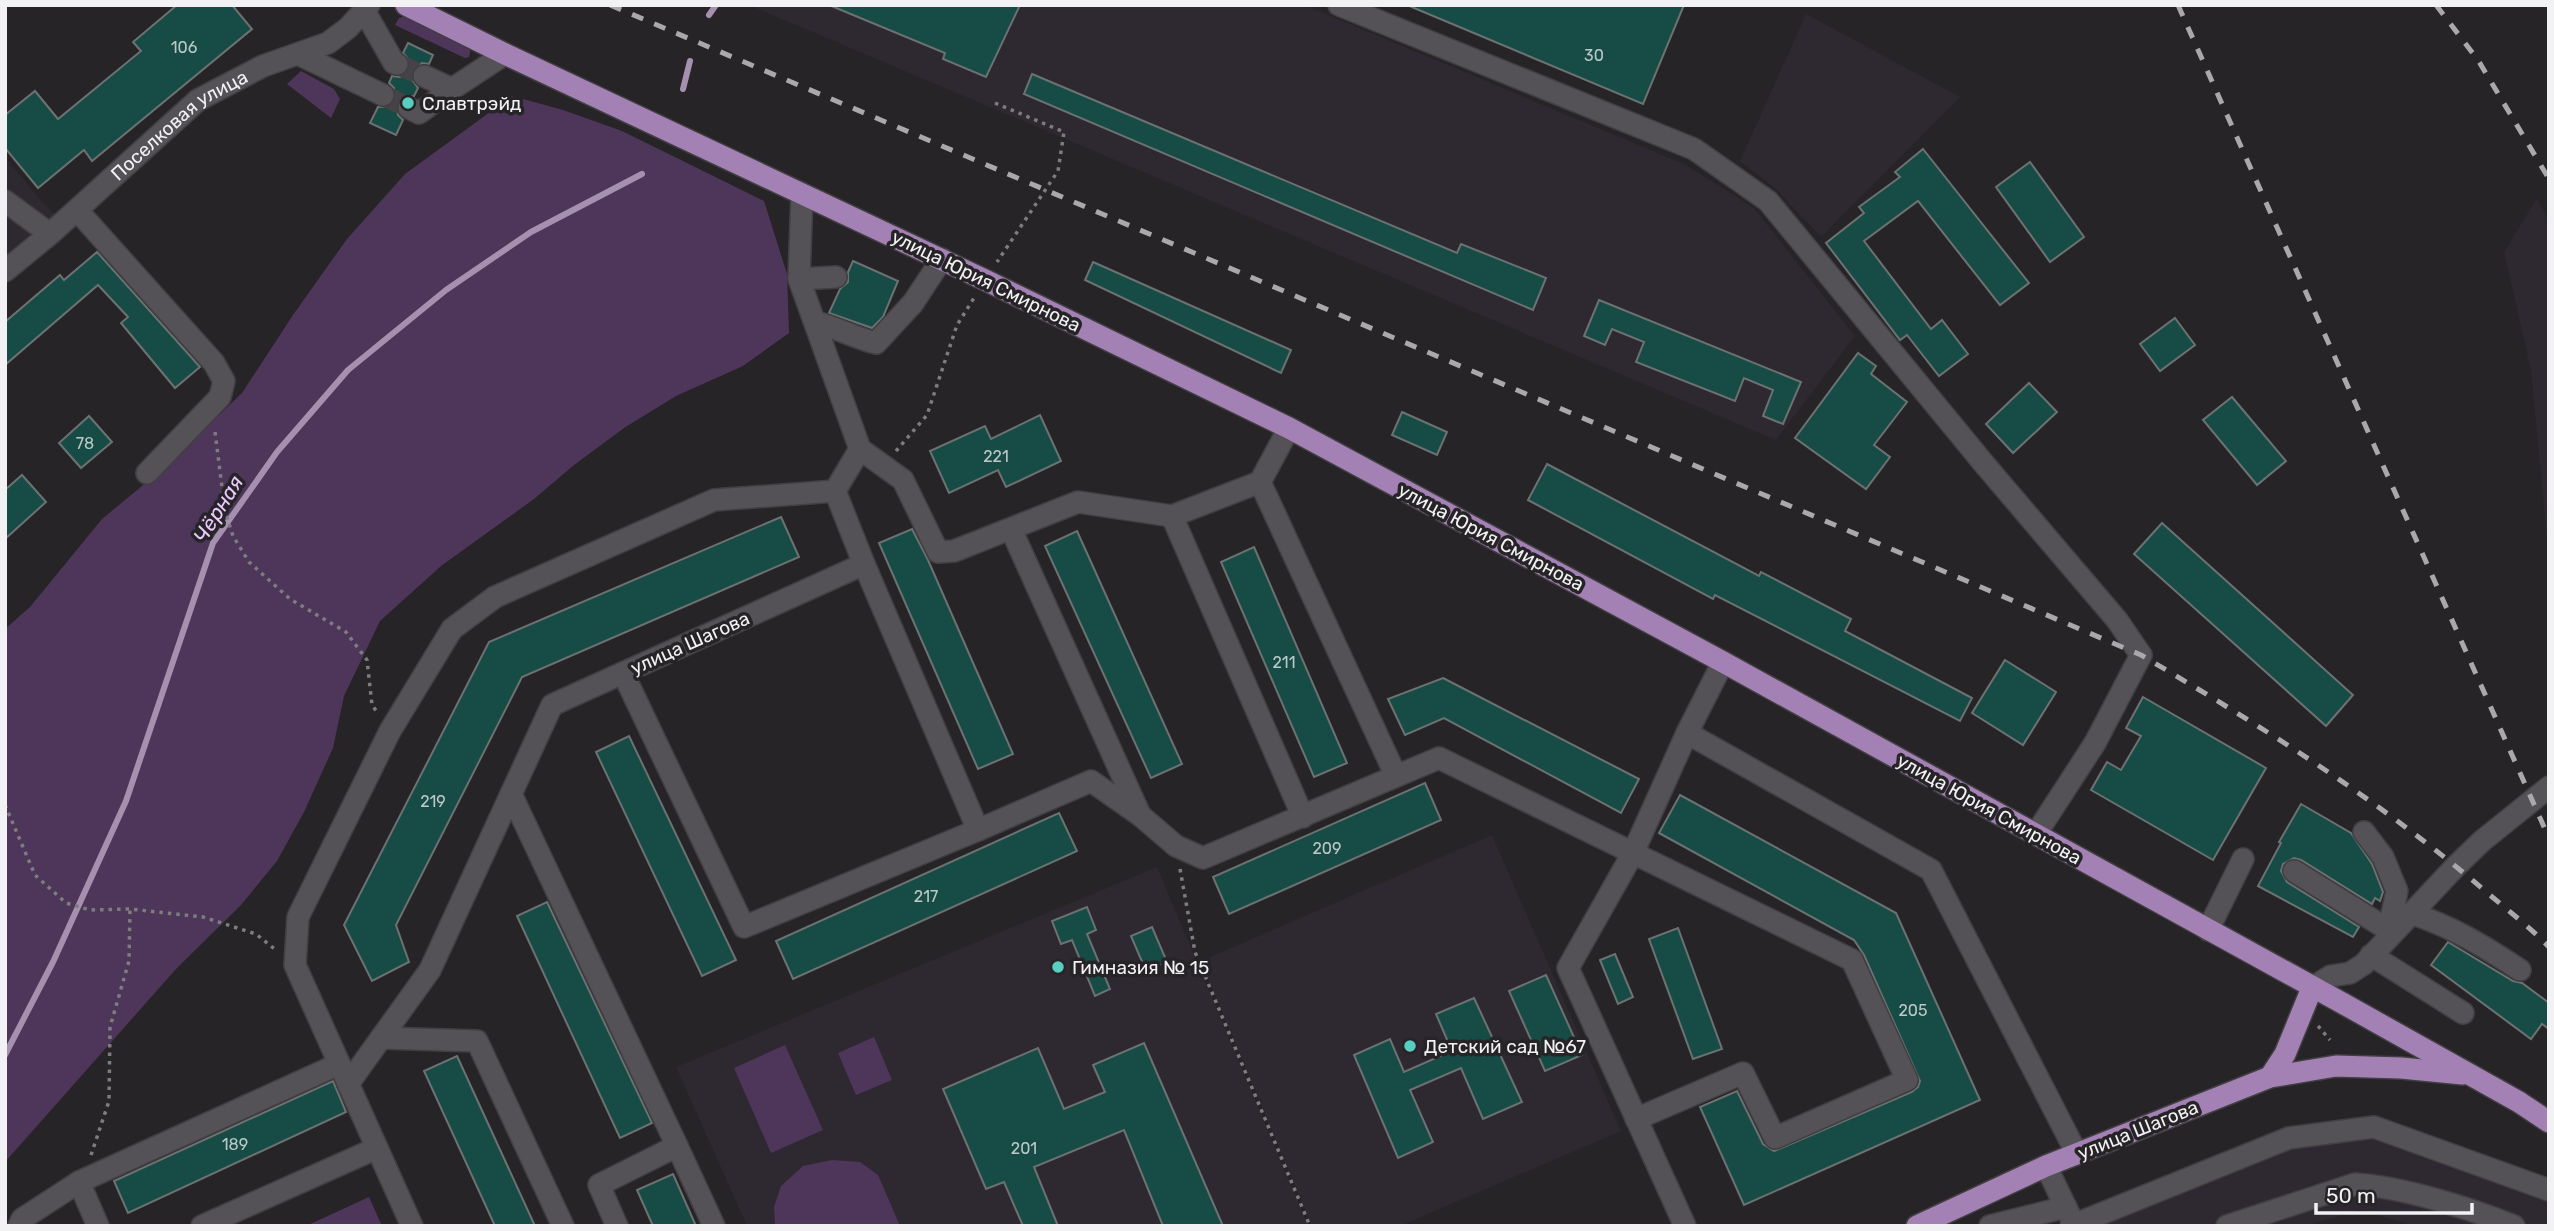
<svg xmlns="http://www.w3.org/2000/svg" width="2554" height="1231" viewBox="0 0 2554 1231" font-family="Rubik,sans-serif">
<rect width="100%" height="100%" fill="#262427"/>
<g fill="#2e2831">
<polygon points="749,5 1305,5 1684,164 1754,208 1855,336 1776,440"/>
<polygon points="1806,14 1960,97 1821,237 1776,189 1740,161"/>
<polygon points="5,157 44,204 64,222 5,274"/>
<polygon points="2537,198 2549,222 2549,561 2531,370 2504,252"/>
<polygon points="1492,835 1621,1131 1400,1226 1312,1226 1201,961"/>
<polygon points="1157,867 1308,1226 747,1226 676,1067"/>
<polygon points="2368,1137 2549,1196 2549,1226 2474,1226 2472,1224 2468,1226 2415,1226 2359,1210 2306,1226 2088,1226 2284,1146"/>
</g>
<g fill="#4e365a">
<polygon points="407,16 471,48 469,57 465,58 395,25 399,18"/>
<polygon points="301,71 334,89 340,99 331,118 287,84"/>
<polygon points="512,96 563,110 622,131 764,201 787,274 789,333 743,366 676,396 624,428 574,465 534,499 441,566 380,621 344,696 333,748 304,812 277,861 241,905 176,969 5,1162 5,629 30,607 102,519 165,467 242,393 293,315 347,239 405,174"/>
<polygon points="874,1037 892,1080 856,1095 838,1053"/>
<polygon points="785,1045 823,1130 771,1153 734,1068"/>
<polygon points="832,1160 860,1162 878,1175 900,1226 775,1226 774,1207 781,1186 803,1166"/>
<polygon points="369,1197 382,1226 306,1226"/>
</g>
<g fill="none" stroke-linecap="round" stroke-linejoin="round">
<g stroke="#a591af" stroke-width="6">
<polyline points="709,15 716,5"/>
<polyline points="683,89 690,61"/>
<polyline points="5,1055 53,962 126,801 213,543 277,452 348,370 446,290 531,232 642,174"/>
</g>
</g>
<g fill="#174b46" stroke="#6c7271" stroke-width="2">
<polygon points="177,5 232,5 252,29 92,161 84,150 38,188 5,148 5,115 35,91 58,119 141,51 133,42"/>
<polygon points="829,5 1020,5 986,77 943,59 945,53"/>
<polygon points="1407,5 1684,5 1643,104"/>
<polygon points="408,43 433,55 429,64 422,63 412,70 411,78 418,88 414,96 402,97 397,103 398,115 403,120 396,135 370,123 378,107 390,106 395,100 394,88 389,83 392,76 400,77 409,69 410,61 403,53"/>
<polygon points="1032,74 1457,253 1461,244 1546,278 1533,310 1024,94"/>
<polygon points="1923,149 2029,283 2000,305 1918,201 1864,241 1931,329 1942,320 1968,354 1939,376 1907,335 1900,340 1826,243 1864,213 1859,207 1900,177 1895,172"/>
<polygon points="2030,162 2084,237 2050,262 1996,187"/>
<polygon points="97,252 200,367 175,388 121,323 128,317 98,285 5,365 5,322 60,275 64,280"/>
<polygon points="853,261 898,281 883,317 872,328 829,313 840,289 848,282 848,272"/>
<polygon points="1093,262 1291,350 1281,373 1085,280"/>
<polygon points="1599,300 1801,382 1783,424 1763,416 1773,390 1744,378 1735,401 1636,362 1644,342 1612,329 1605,345 1584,336"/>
<polygon points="2175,318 2195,345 2160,371 2140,344"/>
<polygon points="1858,353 1876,366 1871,374 1907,402 1874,445 1890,457 1866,489 1795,438"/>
<polygon points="2029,383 2057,412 2013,453 1986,424"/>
<polygon points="2232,397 2286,461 2257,485 2203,420"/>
<polygon points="1402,412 1447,432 1437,455 1392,435"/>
<polygon points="1040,415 1061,461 1006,487 998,470 949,493 930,451 985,426 991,439"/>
<polygon points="89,416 112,442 81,468 59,443"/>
<polygon points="1547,464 1759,576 1761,572 1851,619 1845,631 1972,698 1960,721 1715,595 1713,599 1528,500"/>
<polygon points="22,475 46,502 5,539 5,490"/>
<polygon points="781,517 799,557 522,677 396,925 409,962 372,981 344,925 489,642"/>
<polygon points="2162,523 2353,695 2326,726 2134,554"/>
<polygon points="912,529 928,560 1013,754 978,769 879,543"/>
<polygon points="1077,531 1182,764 1151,778 1045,546"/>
<polygon points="1254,547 1347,763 1314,777 1221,562"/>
<polygon points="2005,660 2056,692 2023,745 1972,713"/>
<polygon points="1443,678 1639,779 1621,813 1444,718 1405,735 1388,699"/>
<polygon points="2143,697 2266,768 2213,860 2091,790 2107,762 2121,770 2141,736 2126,728"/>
<polygon points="629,736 736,960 702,976 596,752"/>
<polygon points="1425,783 1441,820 1229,914 1213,877"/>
<polygon points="1680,795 1896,913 1980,1100 1744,1205 1700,1107 1737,1091 1763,1144 1774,1151 1912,1092 1918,1087 1920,1081 1864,955 1854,940 1659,833"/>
<polygon points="2301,804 2351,833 2372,864 2383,892 2380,901 2375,898 2372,904 2301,860 2294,858 2283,864 2281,871 2287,882 2359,927 2353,937 2258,886 2281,843 2279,842"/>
<polygon points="1059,813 1077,851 793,979 776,941"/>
<polygon points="547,902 652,1123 620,1138 517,916"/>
<polygon points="1087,907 1096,930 1087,934 1110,989 1095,996 1072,940 1061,944 1052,921"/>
<polygon points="1152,927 1167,962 1146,971 1131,936"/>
<polygon points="1678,928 1722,1049 1693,1059 1649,939"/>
<polygon points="2448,942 2513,981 2522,983 2549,1003 2549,1029 2542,1024 2531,1039 2431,965"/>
<polygon points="1615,954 1633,997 1618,1004 1600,960"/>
<polygon points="1546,975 1582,1055 1545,1071 1509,991"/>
<polygon points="1474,998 1522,1102 1483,1119 1461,1068 1410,1090 1433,1142 1398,1158 1354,1055 1390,1039 1404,1072 1452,1051 1436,1014"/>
<polygon points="1144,1043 1223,1226 1163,1226 1124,1130 1034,1167 1058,1226 1023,1226 1004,1182 986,1189 943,1089 1038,1048 1064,1109 1105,1092 1093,1065"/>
<polygon points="457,1056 535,1226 495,1226 424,1071"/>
<polygon points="333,1081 346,1112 128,1213 114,1181"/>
<polygon points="673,1174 696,1226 653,1226 637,1190"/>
</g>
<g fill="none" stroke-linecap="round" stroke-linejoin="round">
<g stroke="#454346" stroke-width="21" stroke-dasharray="21 10" stroke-linecap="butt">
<polyline points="397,64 424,76"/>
<polyline points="383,95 409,108"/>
</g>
<defs>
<g id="minor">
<polyline points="1339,5 1694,149 1768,201 1985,465 2117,620 2141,655 2095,743 2036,834"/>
<polyline points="365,12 394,63 397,64"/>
<polyline points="298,54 383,95"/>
<polyline points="424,76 452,89"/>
<polyline points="409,108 419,113 452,89 505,54"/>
<polyline points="5,201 50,234"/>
<polyline points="77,210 214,363 224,381 220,397 147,473"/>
<path id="s1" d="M5 271 50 234 198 100 263 66 328 43 348 28 369 5"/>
<polyline points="799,279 836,277"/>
<path d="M815 322C836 327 855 338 876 343L913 303 942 259"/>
<polyline points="860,449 903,480 938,552 954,551 1078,502 1172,516 1260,482 1289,428"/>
<polyline points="1260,482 1396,776"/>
<polyline points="1172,516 1303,817"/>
<polyline points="1011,529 1140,815"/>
<polyline points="623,673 744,927 978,830 864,564 835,491 860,449 799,279 802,194"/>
<polyline points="1687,733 1931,870 2077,1154"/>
<polyline points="511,794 677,1146 599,1185 617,1226"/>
<polyline points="978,830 1091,781 1141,816 1176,846 1203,858 1439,758 1852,960 1907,1080 1775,1138 1743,1073 1636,1119"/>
<polyline points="2364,832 2383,857 2397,891 2392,914 2392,932"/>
<polyline points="2294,871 2392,932"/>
<path d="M2410 913C2451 926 2484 946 2520 970"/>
<polyline points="2208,930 2243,859"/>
<polyline points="2371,955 2463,1013"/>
<polyline points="2312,988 2331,976 2350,973 2364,964 2456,866 2482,841 2549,787"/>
<polyline points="381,1038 477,1041 563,1226"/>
<polyline points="348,1084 430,970 552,705 864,564"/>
<polyline points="677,1146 714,1226"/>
<polyline points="2046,1166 2071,1218"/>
<polyline points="79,1182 98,1226"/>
<polyline points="19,1226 22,1219 79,1182 339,1064"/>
<polyline points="202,1226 377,1148"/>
<polyline points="412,1226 295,965 298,917 390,731 452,629 495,597 714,500 835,491"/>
<polyline points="1685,1226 1568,968 1633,853 1687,733 1723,662"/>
<polyline points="1990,1226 2066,1207"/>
<polyline points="2071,1226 2289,1138 2374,1127 2549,1190"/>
<path d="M2227 1226 2355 1184C2403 1187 2469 1208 2514 1226"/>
</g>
<g id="major">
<polyline points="406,5 505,54 985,280 1289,428 1723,662 2344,1004 2519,1102 2549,1122"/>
<polyline points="2270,1077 2285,1054 2312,988"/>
<polyline points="1917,1226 2046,1166 2270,1077 2336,1066 2401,1068 2463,1074"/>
</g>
</defs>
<use href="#minor" stroke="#413f42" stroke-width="24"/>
<use href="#major" stroke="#413f42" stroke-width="24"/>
<g stroke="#7d7c7e" stroke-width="3.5" stroke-dasharray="3.5 5" stroke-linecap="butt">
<polyline points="995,103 1064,132 1058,171 997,262"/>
<polyline points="215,432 225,511 233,536 249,562 290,599 346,632 367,660 372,705 377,712"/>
<polyline points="896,451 927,415 957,325 974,298"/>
<polyline points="5,805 35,875 66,903 90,910 130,909 203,917 256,934 277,951"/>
<polyline points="1180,869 1195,952 1310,1226"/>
<polyline points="2318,1026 2330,1040"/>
<polyline points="91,1155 109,1101 110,1027 129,961 130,909"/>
</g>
<use href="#minor" stroke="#545256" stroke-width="21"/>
<use href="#major" stroke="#a481b5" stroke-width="21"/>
<g stroke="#a9a8aa" stroke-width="5" stroke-dasharray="12 12" stroke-linecap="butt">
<path d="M610 5 2141 655C2261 726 2378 799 2484 890 2506 909 2529 926 2549 947"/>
<polyline points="2178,5 2549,838"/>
<polyline points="2436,5 2478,60 2549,179"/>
</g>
</g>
<g fill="#58cec0" stroke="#262427" stroke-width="2.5">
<circle cx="408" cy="103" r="7"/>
<circle cx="1058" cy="967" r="7"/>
<circle cx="1410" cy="1046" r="7"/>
</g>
<g text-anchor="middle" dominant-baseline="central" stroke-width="7" stroke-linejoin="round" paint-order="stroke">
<g font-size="16" fill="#bbc8c8">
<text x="184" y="47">106</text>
<text x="1594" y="55">30</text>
<text x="85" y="443">78</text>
<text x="996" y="456">221</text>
<text x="1284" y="662">211</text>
<text x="433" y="801">219</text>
<text x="1327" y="848">209</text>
<text x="926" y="896">217</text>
<text x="1913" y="1010">205</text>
<text x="235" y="1144">189</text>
<text x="1024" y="1148">201</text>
</g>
<g font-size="19" fill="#f2f1f3" stroke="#262427" text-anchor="start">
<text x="422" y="103">Славтрэйд</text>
<text x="1072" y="967">Гимназия № 15</text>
<text x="1424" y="1046">Детский сад №67</text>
</g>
<g font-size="19" fill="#f2f1f3" stroke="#262427">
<text stroke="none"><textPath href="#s1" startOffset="228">Поселковая улица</textPath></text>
<text transform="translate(986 281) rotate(26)">улица Юрия Смирнова</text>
<text transform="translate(1491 537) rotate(28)">улица Юрия Смирнова</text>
<text transform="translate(690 643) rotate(-24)">улица Шагова</text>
<text transform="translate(1989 809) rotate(29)">улица Юрия Смирнова</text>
<text transform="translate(2138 1130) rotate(-22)">улица Шагова</text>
</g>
<g font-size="21" font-style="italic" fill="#ebc8fd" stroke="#262427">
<text transform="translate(218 509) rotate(-58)">Чёрная</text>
</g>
</g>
<rect width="2554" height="1231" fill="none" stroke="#f2f1f3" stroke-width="14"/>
<path d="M2316 1203v10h156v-10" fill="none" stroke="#f2f1f3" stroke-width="3.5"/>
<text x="2326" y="1203" font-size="21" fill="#f2f1f3" stroke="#262427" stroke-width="5" paint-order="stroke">50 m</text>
</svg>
